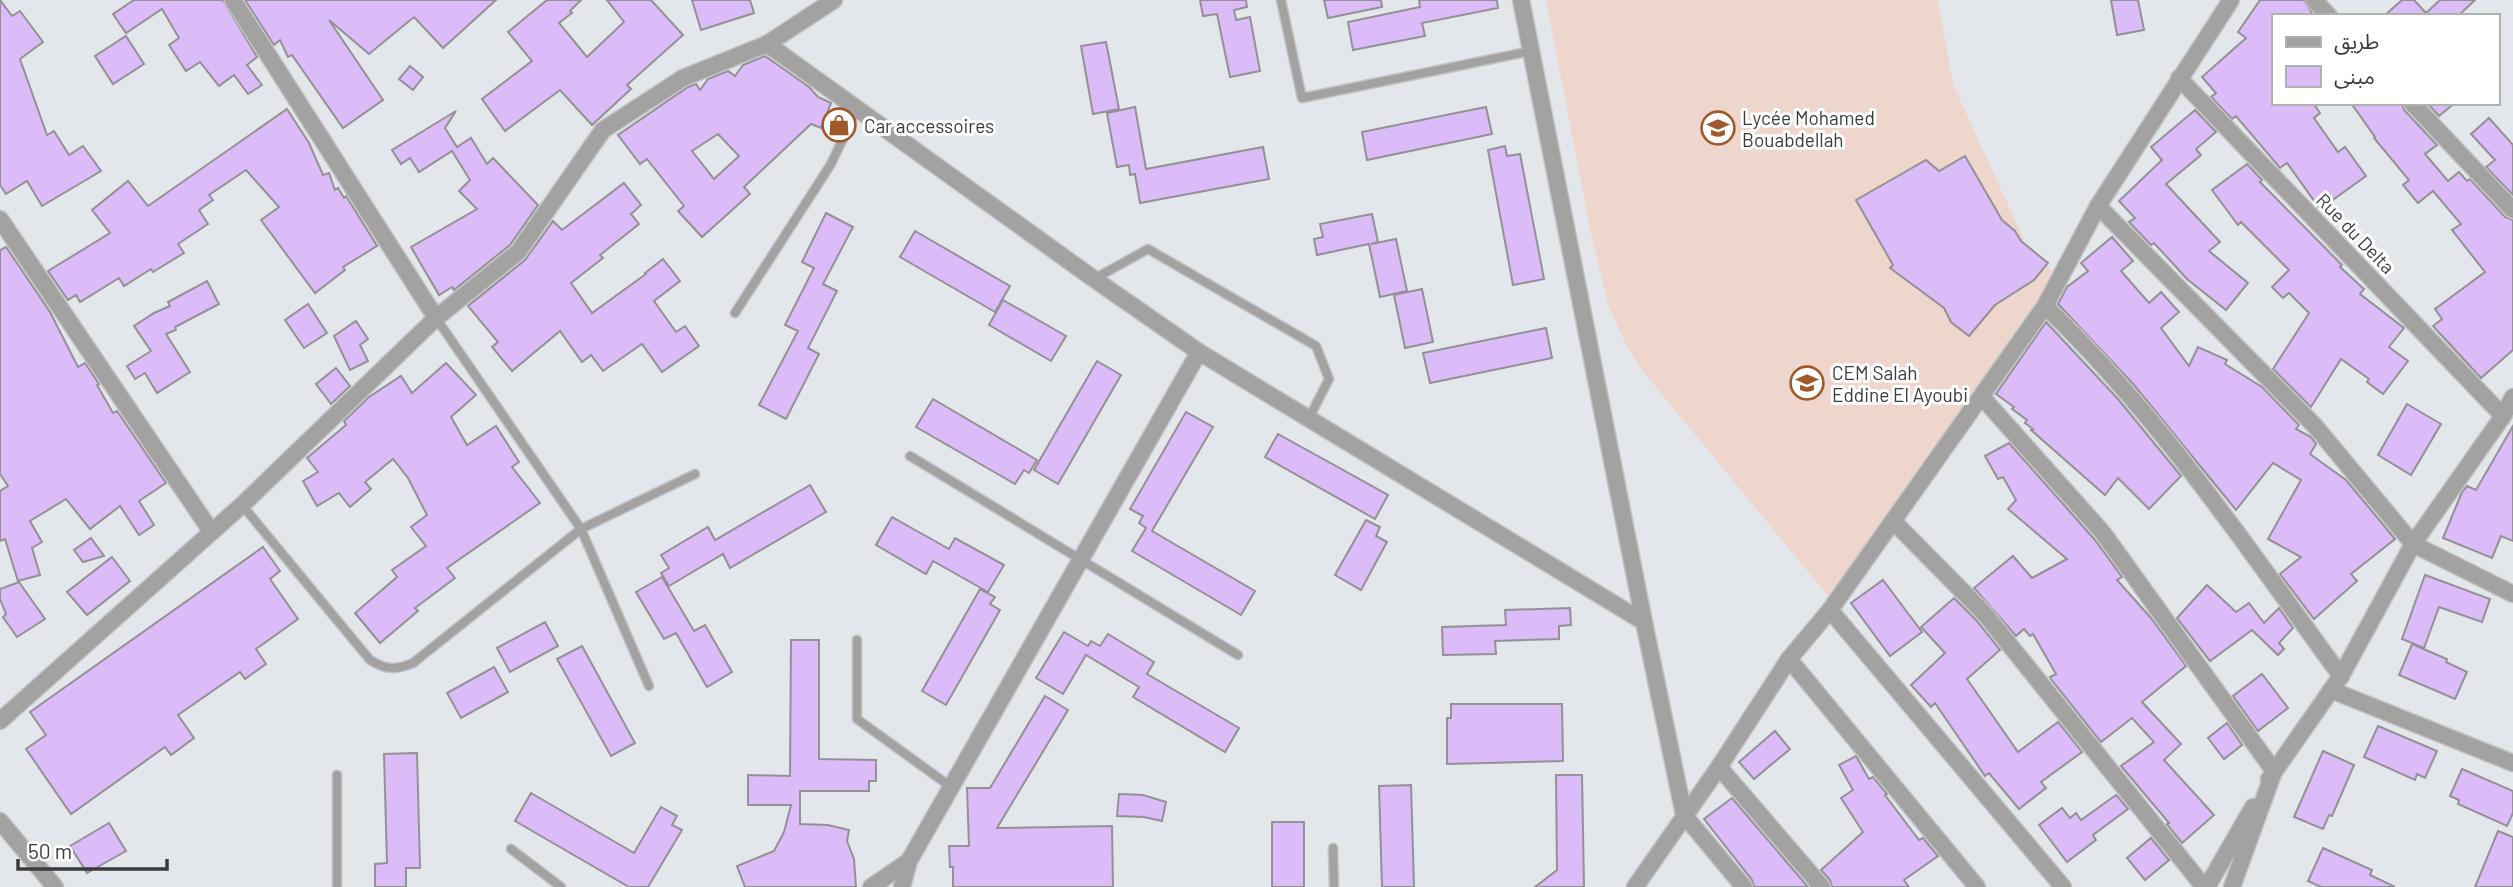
<svg xmlns="http://www.w3.org/2000/svg" width="2513" height="887" viewBox="0 0 2513 887" font-family="Barlow,'Noto Sans Arabic',sans-serif">
<rect width="100%" height="100%" fill="#e3e6ea"/>
<polygon fill="#efd6cd" points="1546,0 1938,0 1953,84 2029,251 2057,274 1975,397 1829,597 1641,369 1625,343 1609,307 1591,234"/>
<g fill="#dcbbf9" stroke="#939195" stroke-width="2" fill-rule="evenodd">
<polygon points="0,0 12,16 20,11 43,42 20,59 47,135 54,131 69,155 83,146 101,171 42,206 27,181 6,194 0,185"/>
<polygon points="134,0 223,0 257,57 247,65 262,85 248,94 234,75 219,86 200,62 186,71 169,45 179,38 162,9 126,33 113,14"/>
<polygon points="245,0 496,0 443,48 414,17 369,54 329,20 383,100 343,128 292,55 288,57 280,40 274,45"/>
<polygon points="547,0 581,0 570,11 572,13 559,23 587,57 624,22 607,0 651,0 683,35 627,85 631,89 592,125 560,90 505,131 482,99 532,61 508,32"/>
<polygon points="692,0 750,0 754,13 701,30"/>
<polygon points="1200,0 1246,0 1247,7 1234,10 1236,20 1250,17 1260,71 1230,77 1217,14 1203,16"/>
<polygon points="1324,0 1381,0 1382,7 1328,18"/>
<polygon points="1419,0 1497,0 1498,8 1422,23 1425,36 1353,50 1348,22 1420,7"/>
<polygon points="2111,0 2138,0 2144,30 2117,35"/>
<polygon points="2260,0 2304,0 2312,13 2310,16 2273,16 2273,103 2313,103 2320,113 2314,118 2338,152 2345,147 2366,176 2320,209 2287,163 2280,168 2236,116 2232,119 2211,97 2216,93 2202,77 2246,38 2238,32"/>
<polygon points="2402,0 2414,0 2426,13 2440,0 2475,0 2458,16 2384,16"/>
<polygon points="126,36 144,64 113,84 95,56"/>
<polygon points="1106,42 1119,109 1093,114 1081,46"/>
<path d="M765 56 809 87 818 97 831 103 821 128 811 124 744 187 750 194 702 237 678 211 684 206 647 159 640 164 618 135 688 87 696 84 700 90 708 79 728 71 735 76 743 65ZM718 134 739 156 714 179 692 151Z"/>
<polygon points="410,66 423,77 413,90 399,79"/>
<polygon points="2351,103 2402,103 2404,110 2437,145 2425,154 2448,181 2459,172 2467,181 2470,179 2505,217 2513,220 2513,350 2481,378 2433,326 2442,319 2435,309 2485,272 2452,230 2461,224 2433,191 2418,203 2403,185 2409,180 2374,138 2375,137"/>
<polygon points="2427,103 2455,103 2439,116"/>
<polygon points="1135,107 1146,169 1263,147 1269,179 1140,203 1135,174 1130,175 1129,165 1117,167 1107,113"/>
<polygon points="1486,107 1492,134 1367,160 1362,132"/>
<polygon points="287,109 309,143 323,175 329,173 335,190 338,188 344,198 346,196 377,246 343,267 345,270 315,293 261,220 279,207 246,170 209,195 213,200 199,210 208,224 178,244 184,253 153,272 151,269 124,286 119,278 80,302 76,295 68,300 48,271 110,233 92,210 128,181 148,206"/>
<polygon points="2195,110 2216,132 2196,149 2201,155 2166,184 2220,242 2209,251 2248,283 2226,310 2187,279 2154,243 2151,245 2129,222 2135,218 2119,201 2162,160 2151,147"/>
<polygon points="456,111 445,128 457,147 471,138 487,164 493,158 538,205 510,245 454,290 452,287 439,295 411,247 477,209 459,191 470,180 452,151 419,172 410,158 401,164 392,150"/>
<polygon points="2489,118 2513,145 2513,195 2486,167 2495,160 2471,134"/>
<polygon points="1505,146 1507,156 1520,154 1544,279 1513,285 1488,150"/>
<polygon points="1965,156 2002,220 2015,231 2021,241 2048,263 2034,280 1995,305 1969,336 1951,322 1944,308 1890,268 1893,265 1856,200 1926,160 1939,171"/>
<polygon points="2247,164 2262,180 2260,182 2342,265 2340,267 2364,289 2360,294 2404,328 2389,347 2408,361 2383,394 2367,382 2369,379 2341,359 2311,407 2273,369 2309,313 2289,293 2283,298 2272,287 2289,270 2241,222 2238,225 2212,190"/>
<polygon points="624,183 641,205 631,214 639,224 600,255 603,258 571,283 592,313 646,274 645,273 663,259 680,281 654,301 676,332 685,326 699,346 662,372 642,344 603,371 591,355 582,362 560,331 512,371 492,347 498,342 468,306 525,260 553,221 562,230"/>
<polygon points="826,213 853,227 823,284 837,291 808,348 819,354 786,419 759,405 798,331 785,325 814,268 802,262"/>
<polygon points="1372,214 1378,242 1371,244 1396,239 1407,291 1380,297 1369,244 1317,255 1314,239 1323,237 1320,224"/>
<polygon points="915,231 1010,286 995,312 900,257"/>
<polygon points="2112,237 2133,261 2121,271 2149,303 2161,292 2179,312 2161,328 2189,366 2198,347 2227,360 2225,364 2262,387 2299,425 2296,429 2311,437 2316,444 2310,454 2346,480 2395,539 2351,574 2357,581 2314,619 2280,574 2301,557 2268,539 2301,480 2273,463 2236,510 2134,385 2058,304 2067,287 2088,271 2081,263"/>
<polygon points="6,247 50,312 78,367 85,363 99,384 97,385 113,413 117,411 166,483 139,501 154,525 139,535 120,506 90,529 66,499 30,521 42,542 32,548 40,575 18,581 5,539 0,541 0,491 8,486 0,474 0,250"/>
<polygon points="207,281 219,304 175,327 176,330 166,334 190,372 157,393 145,373 135,379 127,366 151,351 134,326 154,313 170,306 168,302"/>
<polygon points="1422,289 1433,342 1405,348 1394,295"/>
<polygon points="1003,300 1066,336 1051,361 989,325"/>
<polygon points="308,304 327,333 304,348 285,320"/>
<polygon points="356,321 368,339 360,345 368,361 350,370 334,336"/>
<polygon points="2046,322 2118,399 2181,476 2149,509 2118,478 2105,495 2031,430 2033,429 2025,423 2027,420 2012,409 2014,407 1996,394"/>
<polygon points="1546,328 1552,358 1430,383 1423,353"/>
<polygon points="1097,361 1121,375 1058,484 1034,470"/>
<polygon points="446,363 476,395 451,417 467,445 496,426 519,462 512,467 540,503 447,568 455,578 415,608 418,611 380,643 355,613 397,577 392,570 426,546 411,527 427,515 408,478 393,459 365,482 371,489 350,507 339,493 317,506 303,481 318,472 307,458 346,425 344,421 369,397 401,376 412,393"/>
<polygon points="336,368 350,386 331,404 316,384"/>
<polygon points="933,399 1037,460 1029,473 1024,470 1015,484 916,427"/>
<polygon points="2407,404 2441,424 2411,475 2378,455"/>
<polygon points="1186,412 1213,427 1152,531 1255,591 1241,615 1132,551 1146,528 1139,523 1143,516 1130,509"/>
<polygon points="2513,426 2513,541 2501,536 2492,558 2443,538 2462,492 2467,486 2476,490"/>
<polygon points="1278,434 1388,495 1375,519 1265,457"/>
<polygon points="2009,443 2095,540 2122,577 2117,580 2151,618 2186,666 2142,702 2181,744 2164,760 2214,815 2182,843 2167,824 2169,823 2121,766 2154,742 2132,718 2101,742 2051,679 2050,677 2056,674 2033,634 2030,636 2024,629 2016,636 1974,588 2013,556 2032,578 2067,559 2008,509 2016,500 2003,477 1998,479 1985,456"/>
<polygon points="810,485 826,512 730,568 723,554 669,586 661,573 669,568 661,555 708,527 715,540"/>
<polygon points="892,517 949,549 955,538 1004,565 988,592 933,561 926,574 876,545"/>
<polygon points="1366,520 1380,527 1376,536 1387,542 1361,590 1335,575"/>
<polygon points="91,538 104,556 83,562 74,550"/>
<polygon points="263,547 280,571 270,579 298,619 256,649 266,664 245,679 240,672 178,715 194,738 171,755 165,747 71,814 26,749 46,735 30,712"/>
<polygon points="112,557 130,581 87,615 67,592"/>
<polygon points="2425,575 2490,599 2482,622 2439,607 2424,648 2402,639"/>
<polygon points="662,577 694,631 705,625 732,672 707,687 676,633 664,639 636,592"/>
<polygon points="1883,580 1922,632 1890,656 1851,603"/>
<polygon points="19,582 45,619 17,637 3,617 6,614 0,599 0,589"/>
<polygon points="2207,585 2236,612 2249,603 2264,623 2279,608 2293,628 2279,643 2284,649 2278,655 2252,630 2210,661 2177,618"/>
<polygon points="980,589 995,597 990,604 1000,610 946,705 922,691"/>
<polygon points="1954,598 1976,620 2000,650 1967,679 2018,752 2058,722 2082,752 2041,782 2046,788 2019,809 1989,773 1985,776 1935,703 1931,707 1911,685 1945,653 1921,627"/>
<polygon points="1570,608 1571,625 1559,626 1559,639 1495,641 1496,654 1443,655 1442,627 1506,625 1505,610"/>
<polygon points="545,622 558,646 510,672 497,648"/>
<polygon points="1064,632 1088,646 1091,641 1100,646 1108,634 1154,662 1147,674 1239,728 1225,752 1133,697 1139,687 1086,655 1063,694 1036,678"/>
<polygon points="791,640 819,640 819,759 876,760 876,781 869,781 869,791 800,791 800,824 828,825 849,830 847,841 854,859 856,887 745,887 737,866 774,851 784,832 791,805 748,805 748,775 790,776"/>
<polygon points="2412,644 2447,659 2446,662 2467,672 2455,699 2399,675"/>
<polygon points="582,646 635,743 611,756 557,659"/>
<polygon points="494,667 508,692 461,718 447,693"/>
<polygon points="2262,674 2288,708 2258,731 2233,696"/>
<polygon points="1045,696 1068,710 997,828 1112,826 1113,887 953,887 953,867 950,867 949,846 969,846 967,788 990,788"/>
<polygon points="1451,704 1562,704 1563,761 1447,764 1447,718 1451,718"/>
<polygon points="2227,723 2242,745 2224,759 2208,738"/>
<polygon points="2378,726 2437,751 2425,778 2417,774 2415,780 2364,757"/>
<polygon points="1775,731 1790,749 1754,779 1739,762"/>
<polygon points="2323,751 2354,765 2332,816 2329,815 2323,829 2294,817"/>
<polygon points="417,753 420,868 406,868 406,887 375,887 375,864 387,863 384,754"/>
<polygon points="1856,756 1869,779 1873,777 1887,794 1885,795 1919,840 1923,838 1938,856 1904,880 1909,887 1832,887 1830,880 1821,870 1863,832 1841,798 1853,790 1839,765"/>
<polygon points="2462,769 2513,791 2513,813 2507,826 2458,804 2459,800 2450,796"/>
<polygon points="1556,775 1582,775 1584,887 1535,887 1557,870"/>
<polygon points="1411,785 1414,887 1382,887 1379,786"/>
<polygon points="531,793 634,853 661,807 677,816 672,825 682,830 648,887 629,887 515,821"/>
<polygon points="1119,794 1143,795 1166,802 1162,821 1144,817 1117,816"/>
<polygon points="2116,795 2128,809 2093,835 2096,840 2067,862 2039,825 2062,808 2070,818 2076,813 2081,820"/>
<polygon points="1732,798 1808,887 1754,887 1752,880 1704,819"/>
<rect x="1272" y="822" width="32" height="65"/>
<polygon points="109,823 126,851 87,873 70,846"/>
<polygon points="2498,831 2513,837 2513,887 2475,887"/>
<polygon points="2151,838 2169,860 2145,880 2127,858"/>
<polygon points="2323,848 2372,870 2370,875 2395,887 2321,887 2308,881"/>
</g>
<g fill="none" stroke-linecap="round" stroke-linejoin="round">
<defs>
<g id="lane">
<polyline points="1281,0 1302,98 1531,51"/>
<polyline points="1094,279 1148,249 1316,346 1329,379 1309,418"/>
<polyline points="735,313 831,164 857,109"/>
<polyline points="436,318 581,529 649,686"/>
<polyline points="910,456 1238,655"/>
<path d="M242 505 370 660C386 670 396 670 413 663L581 529 695 474"/>
<polyline points="857,640 857,719 951,787"/>
<polyline points="337,775 337,887"/>
<polyline points="1333,848 1334,887"/>
<polyline points="511,849 561,887"/>
</g>
<g id="street">
<polyline points="233,0 436,318"/>
<polyline points="1521,0 1644,622"/>
<polyline points="2314,0 2329,16"/>
<polyline points="767,44 834,0"/>
<polyline points="2179,78 2503,416"/>
<polyline points="2412,103 2513,210"/>
<polyline points="2098,206 2315,426 2413,544 2513,594"/>
<polyline points="0,219 211,531"/>
<path d="M2045 306C2159 415 2248 549 2341 676"/>
<polyline points="1982,397 2103,533 2274,771 2232,887"/>
<polyline points="1894,522 1984,613 2204,887"/>
<polyline points="1830,610 2063,887"/>
<polyline points="1789,659 1977,887"/>
<polyline points="2331,690 2513,763"/>
<polyline points="0,721 242,505 436,318 518,252 603,130 683,78 767,44 1094,279 1199,352 1644,622 1684,815 1744,887"/>
<polyline points="1719,767 1822,887"/>
<polyline points="2269,779 2341,676 2413,544 2503,416 2513,397"/>
<polyline points="0,821 55,887"/>
<polyline points="871,887 909,861"/>
<polyline points="902,887 909,861 1199,352"/>
<polyline points="1635,887 1719,767 1789,659 1830,610 2045,306 2098,206 2231,0"/>
<polyline points="2207,887 2253,807"/>
</g>
</defs>
<use href="#lane" stroke="#c1c4c7" stroke-width="11"/>
<use href="#street" stroke="#c1c4c7" stroke-width="19"/>
<use href="#lane" stroke="#a4a1a1" stroke-width="8"/>
<use href="#street" stroke="#a4a1a1" stroke-width="16"/>
</g>
<defs>
<symbol id="shop-ring" viewBox="-11 -11 22 22"><circle r="9.5" fill="#fff" stroke="#9e592c" stroke-width="1.5"/><path d="M-5-2.5h2.3a2.7 3.5 0 0 1 5.4 0H5L5.5 6h-11ZM-1.5-2.5h3a1.5 2.3 0 0 0-3 0Z" fill="#9e592c"/></symbol>
<symbol id="school-ring" viewBox="-11 -11 22 22"><circle r="9.5" fill="#fff" stroke="#9e592c" stroke-width="1.5"/><path d="M0-5L7-2L0 1L-7-2ZM-4 1L0 2.5L4 1V4Q0 6-4 4Z" fill="#9e592c"/></symbol>
</defs>
<g fill-rule="evenodd">
<use href="#shop-ring" x="820" y="106" width="38" height="38"/>
<use href="#school-ring" x="1699" y="109" width="38" height="38"/>
<use href="#school-ring" x="1788" y="364" width="38" height="38"/>
</g>
<g text-anchor="middle" dominant-baseline="central" stroke-width="6" stroke-linejoin="round" paint-order="stroke">
<g font-size="19" fill="#3a3b3d" stroke="#fff" text-anchor="start">
<text x="1742" y="117">Lycée Mohamed<tspan x="1742" dy="22">Bouabdellah</tspan></text>
<text x="864" y="125">Car accessoires</text>
<text x="1832" y="372">CEM Salah<tspan x="1832" dy="22">Eddine El Ayoubi</tspan></text>
</g>
<g font-size="19" fill="#3a3b3d" stroke="#fff">
<text transform="translate(2356 233) rotate(46)">Rue du Delta</text>
</g>
</g>
<rect x="2272" y="14" width="228" height="91" fill="#ffffff" stroke="#b0b1b1" stroke-width="2"/>
<rect x="2286" y="37" width="35" height="10" fill="#a4a1a1" stroke="#b0b1b1" stroke-width="2"/>
<text x="2334" y="49" font-size="21" fill="#3a3b3d">طريق</text>
<rect x="2286" y="66" width="35" height="21" fill="#dcbbf9" stroke="#b0b1b1" stroke-width="2"/>
<text x="2334" y="84" font-size="21" fill="#3a3b3d">مبنى</text>
<path d="M18 859v10h149v-10" fill="none" stroke="#3a3b3d" stroke-width="3.5"/>
<text x="28" y="859" font-size="21" fill="#3a3b3d" stroke="#ffffff" stroke-width="5" paint-order="stroke">50 m</text>
</svg>
